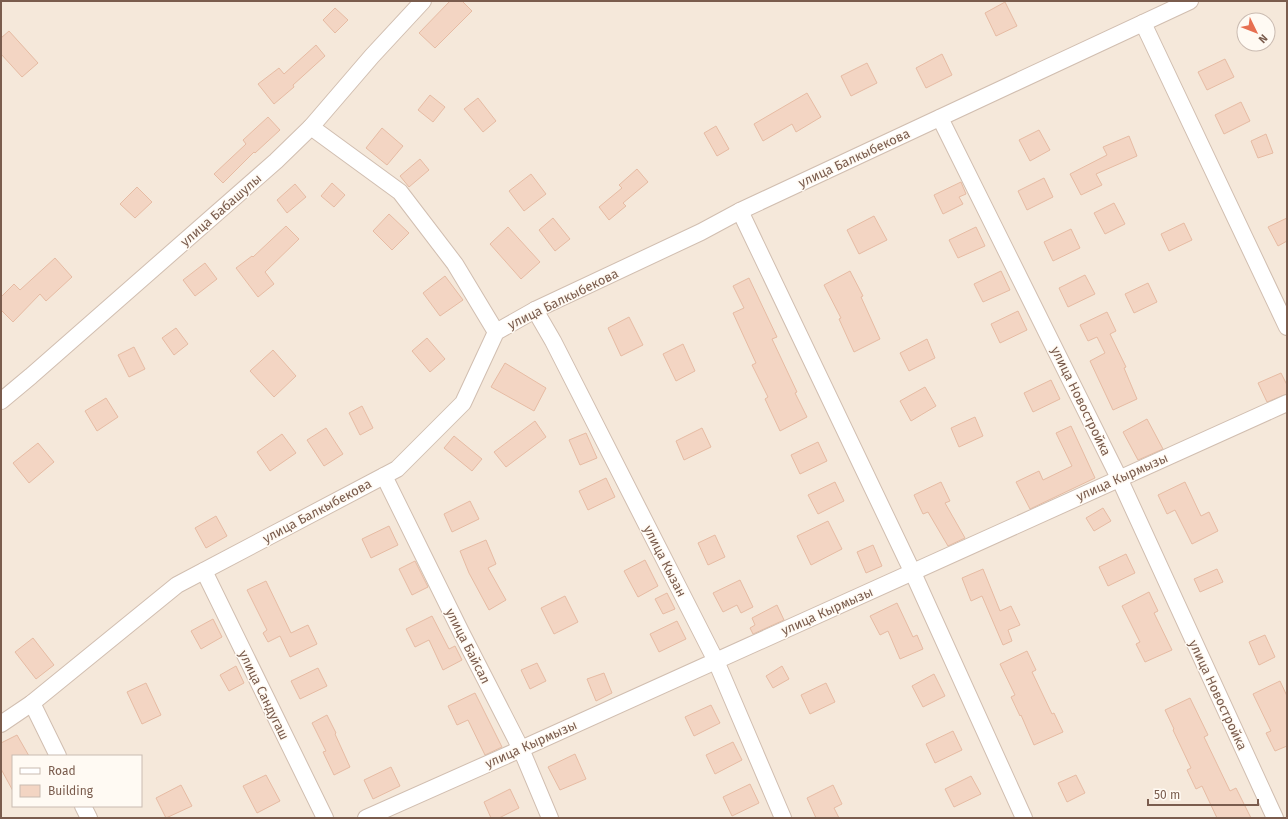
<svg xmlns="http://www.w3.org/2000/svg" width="1288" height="819" viewBox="0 0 1288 819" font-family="'Fira Sans',sans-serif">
<rect width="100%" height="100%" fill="#fdf6ec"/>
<path fill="#f5e8da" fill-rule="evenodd" d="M1 1H1287V818H1ZM1244 20H1268V44H1244ZM13 756H141V806H13Z"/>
<g fill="#f3d5c3" stroke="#e6bba3">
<polygon points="450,1 462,1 472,11 435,48 419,33"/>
<polygon points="1005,2 1017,26 996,36 985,13"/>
<polygon points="335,8 348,20 335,33 323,20"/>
<polygon points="9,31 38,63 22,77 1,54 1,38"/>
<polygon points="316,45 325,56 293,85 294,87 274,104 258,84 279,68 284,74"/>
<polygon points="942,54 952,75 926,88 916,68"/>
<polygon points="1225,59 1234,77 1207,90 1198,72"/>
<polygon points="867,63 877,83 851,96 841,76"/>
<polygon points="807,93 821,117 796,132 792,124 763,141 754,124"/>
<polygon points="430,95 445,107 433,122 418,110"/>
<polygon points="478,98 496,121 483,132 464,109"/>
<polygon points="1241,102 1250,121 1224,134 1215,115"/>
<polygon points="268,117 280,130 255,153 254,152 223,183 214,174 246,144 243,140"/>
<polygon points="716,126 729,149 717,156 704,133"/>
<polygon points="382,128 403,146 387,165 366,148"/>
<polygon points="1039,130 1050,150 1030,161 1019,140"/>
<polygon points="1266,134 1273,153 1258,158 1251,141"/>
<polygon points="1129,136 1137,156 1096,174 1102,185 1081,195 1070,174 1107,155 1103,147"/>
<polygon points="420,159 429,170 409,187 400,176"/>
<polygon points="637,169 648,182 623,203 626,206 609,220 599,207 622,188 619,185"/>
<polygon points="531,174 546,194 524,211 509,191"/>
<polygon points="1044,178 1053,197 1027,210 1018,191"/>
<polygon points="961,182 966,194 959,197 963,204 943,214 934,195"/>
<polygon points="332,183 345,195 334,207 321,196"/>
<polygon points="295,184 306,197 287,213 277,200"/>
<polygon points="137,187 152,202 135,218 120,204"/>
<polygon points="1114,203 1125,224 1105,234 1094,213"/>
<polygon points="389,214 409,233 392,250 373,231"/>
<polygon points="874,216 887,240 859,254 847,230"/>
<polygon points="553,218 570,239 555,251 539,230"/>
<polygon points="1287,218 1287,241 1278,246 1268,227"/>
<polygon points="1184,223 1192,240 1169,251 1161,234"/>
<polygon points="286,226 299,239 265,272 274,284 258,297 236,268 252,256 253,257"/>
<polygon points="508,227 540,262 521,279 490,244"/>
<polygon points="976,227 985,246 958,258 949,240"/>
<polygon points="1071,229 1080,248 1053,261 1044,242"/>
<polygon points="55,258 72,277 46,301 40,294 13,322 1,310 1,297 14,284 20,290"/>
<polygon points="205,263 217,279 195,296 183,280"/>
<polygon points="850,271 863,296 861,297 880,339 854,352 839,319 841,318 824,285"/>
<polygon points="1001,271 1010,290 983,302 974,284"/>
<polygon points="1085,275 1095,294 1068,307 1059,288"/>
<polygon points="445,276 463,300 440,316 423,293"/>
<polygon points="749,278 777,337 772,339 797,392 795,393 807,417 780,431 765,399 768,397 752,365 756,363 733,313 744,308 733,286"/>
<polygon points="1148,283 1157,302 1134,313 1125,294"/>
<polygon points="1018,311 1027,330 1000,343 991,324"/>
<polygon points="1107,312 1116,331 1110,334 1126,367 1124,368 1137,399 1113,410 1090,361 1105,353 1097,337 1088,341 1080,325"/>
<polygon points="629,317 643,345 621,356 608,328"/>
<polygon points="176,328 188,344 174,355 162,338"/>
<polygon points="427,338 445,359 430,372 412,351"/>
<polygon points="927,339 935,358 909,371 900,353"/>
<polygon points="683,344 695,371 676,381 663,354"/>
<polygon points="134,347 145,369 129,377 118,355"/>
<polygon points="273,350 296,376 274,397 250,371"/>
<polygon points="505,363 546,388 534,411 491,387"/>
<polygon points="1281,373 1287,385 1287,394 1267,402 1258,383"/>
<polygon points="1051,380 1060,399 1033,412 1024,393"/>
<polygon points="925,387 936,406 911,421 900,401"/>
<polygon points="106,398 118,417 97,431 85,411"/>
<polygon points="362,406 373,428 360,435 349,413"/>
<polygon points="975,417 983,436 959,447 951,428"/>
<polygon points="1147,419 1163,449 1138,460 1123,432"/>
<polygon points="535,421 546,437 506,467 494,452"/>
<polygon points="1071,426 1095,478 1030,509 1016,482 1039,471 1043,480 1072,466 1056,433"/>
<polygon points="326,428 343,454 324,466 307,440"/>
<polygon points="702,428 711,447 684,460 676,441"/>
<polygon points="586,433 597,458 580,465 569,440"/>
<polygon points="282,434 296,453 270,471 257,452"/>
<polygon points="454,436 482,459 472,471 444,448"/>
<polygon points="818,442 827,461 800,474 791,455"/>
<polygon points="38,443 54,462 29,483 13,463"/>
<polygon points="606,478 615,497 588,510 579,491"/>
<polygon points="835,482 844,501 818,514 808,495"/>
<polygon points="941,482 950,501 945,503 965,538 948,546 928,512 923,514 914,495"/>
<polygon points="1185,482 1201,516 1209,512 1218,531 1192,544 1175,510 1167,514 1158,495"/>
<polygon points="470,501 479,519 452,532 444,514"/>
<polygon points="1103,508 1111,521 1094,531 1086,518"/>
<polygon points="216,516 227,536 206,548 195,528"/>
<polygon points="828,521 842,549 811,565 797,536"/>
<polygon points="389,526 398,545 371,558 362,539"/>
<polygon points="715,535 725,557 708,565 698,543"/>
<polygon points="486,540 496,564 488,568 506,600 489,610 469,573 460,551"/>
<polygon points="873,545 882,566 866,573 857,552"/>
<polygon points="1126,554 1135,573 1108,586 1099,567"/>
<polygon points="645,560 658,586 638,597 624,571"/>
<polygon points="415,561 428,587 412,595 399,569"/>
<polygon points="983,569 1000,611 1011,606 1020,625 1008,630 1012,641 1003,645 982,596 971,601 962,578"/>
<polygon points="1217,569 1223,582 1200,592 1194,579"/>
<polygon points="740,580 753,607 741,613 737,605 723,612 713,593"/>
<polygon points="266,581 291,633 308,625 317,644 290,657 280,636 268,642 263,633 267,630 247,590"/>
<polygon points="1149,592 1158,611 1154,613 1172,650 1145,662 1136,644 1140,642 1122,606"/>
<polygon points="667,593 675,609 663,614 655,599"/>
<polygon points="565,596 578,622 554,634 541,608"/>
<polygon points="897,603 913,637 917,635 923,649 900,659 888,631 880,635 870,616"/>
<polygon points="777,605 784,620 753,634 750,628 755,625 752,618"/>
<polygon points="432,616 449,649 455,646 462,660 443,670 429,640 415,647 406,629"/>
<polygon points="213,619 222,637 201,649 191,631"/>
<polygon points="677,621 686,639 659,652 650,634"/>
<polygon points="1265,635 1275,657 1259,665 1249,642"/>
<polygon points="33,638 54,665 36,679 15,652"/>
<polygon points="1027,651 1036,670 1032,672 1052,714 1054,713 1063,732 1034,745 1021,715 1020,716 1011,697 1015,695 1000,664"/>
<polygon points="537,663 546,681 530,689 521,670"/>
<polygon points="236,666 244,683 229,691 220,675"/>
<polygon points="782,666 789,679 773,688 766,676"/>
<polygon points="318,668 327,686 300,699 291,681"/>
<polygon points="604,673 612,693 596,701 587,679"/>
<polygon points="934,674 945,696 923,707 912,686"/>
<polygon points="1280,681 1287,696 1287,746 1275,751 1266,733 1271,731 1253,694"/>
<polygon points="146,683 161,715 142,724 127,692"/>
<polygon points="826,683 835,702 810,714 801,695"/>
<polygon points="475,693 502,747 485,755 468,720 457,725 448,706"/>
<polygon points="1190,698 1208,735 1204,737 1230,791 1236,788 1251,818 1217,818 1202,786 1196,789 1187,770 1191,768 1173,730 1174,729 1165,710"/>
<polygon points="711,705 720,723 694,736 685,717"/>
<polygon points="327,715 336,733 335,734 350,767 334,775 323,752 326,751 312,723"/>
<polygon points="953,731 962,750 935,763 926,744"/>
<polygon points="17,735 29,756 13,756 13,791 1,769 1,743"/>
<polygon points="733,742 742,760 715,774 706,755"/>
<polygon points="575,754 586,779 560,790 548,767"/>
<polygon points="391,767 400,786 373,799 364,780"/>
<polygon points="266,775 280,801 257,813 243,786"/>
<polygon points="1076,775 1085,793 1067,802 1058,783"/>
<polygon points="971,776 981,794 954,807 945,789"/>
<polygon points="750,784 759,803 732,816 723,797"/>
<polygon points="181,785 192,806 166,818 156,798"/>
<polygon points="833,785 842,804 834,808 839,818 816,818 807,798"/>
<polygon points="510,789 519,808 499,818 491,818 484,802"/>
</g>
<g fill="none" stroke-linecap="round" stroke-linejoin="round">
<defs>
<g id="minor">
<polyline points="1143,23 1287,327"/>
<polyline points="940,118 1119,478 1275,818"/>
<polyline points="311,127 400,192 455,264 496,332"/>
<polyline points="740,211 913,573 1024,818"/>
<polyline points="535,310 553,341 716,661 783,818"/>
<polyline points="1,401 31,376 276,161 311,127 372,56 423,1"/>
<polyline points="384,476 461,632 521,749 550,818"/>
<polyline points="204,571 325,818"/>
<polyline points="32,703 58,756"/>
<polyline points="1,724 32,703 177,585 397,469 463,403 496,332 535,310 701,232 740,211 1190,1"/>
<polyline points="83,806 89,818"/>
<polyline points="366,818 521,749 1287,403"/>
</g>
</defs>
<use href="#minor" stroke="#d1beb0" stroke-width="18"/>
<use href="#minor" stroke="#fff" stroke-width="16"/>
</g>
<g text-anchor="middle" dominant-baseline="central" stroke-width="3" stroke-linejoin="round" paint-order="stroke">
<g font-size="13" fill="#7a5c4d" stroke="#fffaf3">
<text transform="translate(854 158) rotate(-25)">улица Балкыбекова</text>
<text transform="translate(221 210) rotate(-41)">улица Бабашулы</text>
<text transform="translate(563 299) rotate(-26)">улица Балкыбекова</text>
<text transform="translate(1081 401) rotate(64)">улица Новостройка</text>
<text transform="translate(1122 477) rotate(-24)">улица Кырмызы</text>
<text transform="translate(317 511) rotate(-28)">улица Балкыбекова</text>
<text transform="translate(665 561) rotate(63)">улица Кызан</text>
<text transform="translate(827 611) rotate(-24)">улица Кырмызы</text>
<text transform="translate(468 646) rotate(63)">улица Байсал</text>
<text transform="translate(264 695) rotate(64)">улица Сандугаш</text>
<text transform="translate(1218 695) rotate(65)">улица Новостройка</text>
<text transform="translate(531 744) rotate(-24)">улица Кырмызы</text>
</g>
</g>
<rect width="1288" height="819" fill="none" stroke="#7a5c4d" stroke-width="4"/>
<rect x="12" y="755" width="130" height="52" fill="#fffaf3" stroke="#cabbb1"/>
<rect x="20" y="768" width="20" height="6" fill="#ffffff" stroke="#cabbb1"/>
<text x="48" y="775" font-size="12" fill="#7a5c4d">Road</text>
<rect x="20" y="785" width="20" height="12" fill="#f3d5c3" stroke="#cabbb1"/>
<text x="48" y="795" font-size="12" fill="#7a5c4d">Building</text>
<g transform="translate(1256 32) rotate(133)"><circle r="19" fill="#fffaf3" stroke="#cabbb1"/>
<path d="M0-3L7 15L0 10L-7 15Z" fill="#e76f51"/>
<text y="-6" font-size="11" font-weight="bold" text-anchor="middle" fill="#7a5c4d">N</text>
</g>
<path d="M1148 799v6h110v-6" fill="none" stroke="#7a5c4d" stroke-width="2"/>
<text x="1154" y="799" font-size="12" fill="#7a5c4d" stroke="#fffaf3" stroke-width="3" paint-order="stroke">50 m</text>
</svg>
